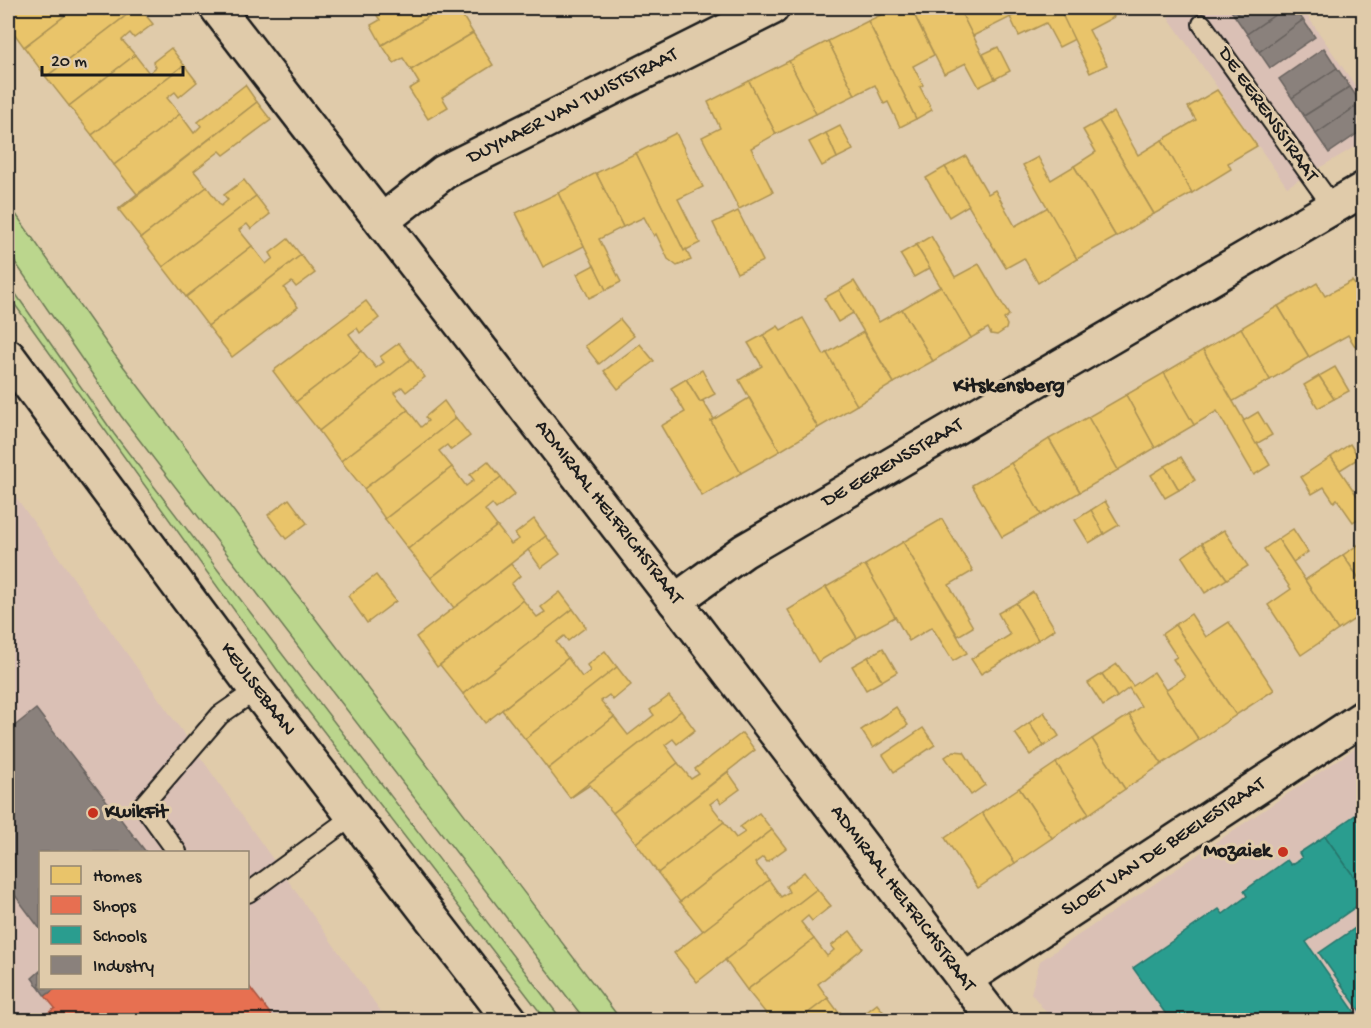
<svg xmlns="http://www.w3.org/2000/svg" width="1371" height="1028" viewBox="0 0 1371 1028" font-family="'Gochi Hand',sans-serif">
<rect width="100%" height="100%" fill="#e0cbaa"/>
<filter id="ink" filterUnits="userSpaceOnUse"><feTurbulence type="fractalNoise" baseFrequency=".0167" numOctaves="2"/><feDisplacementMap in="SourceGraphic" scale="12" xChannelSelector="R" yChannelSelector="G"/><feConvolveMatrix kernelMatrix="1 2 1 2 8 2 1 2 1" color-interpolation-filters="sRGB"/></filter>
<g filter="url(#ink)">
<g fill="#dac0b5" fill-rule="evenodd">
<polygon points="1185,8 1302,8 1363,97 1363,142 1287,187 1168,17"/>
<path d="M8 486 387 1020H8ZM40 852H248V988H40Z"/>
<polygon points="1363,743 1363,1020 1052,1020 1031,993 1040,961"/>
</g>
<g fill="#bbd68d" stroke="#6c7954" stroke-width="1.5">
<polygon points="8,203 114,354 621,1020 585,1020 121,416 8,252"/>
<polygon points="8,283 114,434 562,1020 546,1020 288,685 8,295"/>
</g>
<g fill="#e9c46a" stroke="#ac9253" stroke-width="1.5">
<polygon points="17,8 75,8 24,47 8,25 8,15"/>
<polygon points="75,8 98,8 104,15 112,9 111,8 136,8 46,77 24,47"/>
<polygon points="136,8 140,8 153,24 134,38 130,33 122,40 135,55 69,106 46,77"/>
<polygon points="372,8 443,8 382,45 371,25 380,20"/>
<polygon points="443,8 458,8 473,33 411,70 403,58 394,63 382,45"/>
<polygon points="895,8 911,8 934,55 913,66 923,85 920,87 932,110 916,119 868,21"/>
<polygon points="911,8 959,8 995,79 979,87 966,63 944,74"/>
<polygon points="959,8 1009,8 1013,16 973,36"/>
<polygon points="1009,8 1059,8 1075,39 1059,47 1046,23 1019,36 1010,17 1013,16"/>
<polygon points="1059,8 1109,8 1114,17 1089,30 1107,65 1090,73"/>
<polygon points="868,21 916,119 900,127 888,102 884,104 875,85 855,95 828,41"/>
<polygon points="473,33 493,65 442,97 448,107 428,119 409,89 419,83 411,70"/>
<polygon points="828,41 855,95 816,114 789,61"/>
<polygon points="998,47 1010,71 995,79 983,54"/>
<polygon points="171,48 184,65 92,135 69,106 135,55 149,73 156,67 153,62"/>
<polygon points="789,61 816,114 776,134 749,81"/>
<polygon points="184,65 197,82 179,97 175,92 167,98 180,114 114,165 92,135"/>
<polygon points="749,81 776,134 751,148 773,192 739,209 702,137 720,128 708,102"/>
<polygon points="245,85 257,102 118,209 137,194 114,165 180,114 194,133 201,126 198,122"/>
<polygon points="1217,90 1257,146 1228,163 1231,169 1192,193 1162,140 1196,120 1188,107"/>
<polygon points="257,102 271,120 224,155 220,151 194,171 207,187 141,238 119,210"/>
<polygon points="1114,112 1138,155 1162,140 1192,193 1154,214 1099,121"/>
<polygon points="1099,121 1154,214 1116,237 1074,166 1096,152 1083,130"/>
<polygon points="840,126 853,150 837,158 826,133"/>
<polygon points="676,133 703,187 678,199 700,243 684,251 636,153"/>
<polygon points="826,133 837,158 822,166 809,142"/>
<polygon points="636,153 684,251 686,249 691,260 677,266 668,259 656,234 654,236 644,217 623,227 596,173"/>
<polygon points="966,156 988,194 995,190 1015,226 1048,207 1077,259 1038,283 1024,258 1006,268 945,167"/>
<polygon points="1038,157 1051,180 1074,166 1116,237 1077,259 1023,165"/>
<polygon points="945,167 969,205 949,217 926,178"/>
<polygon points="596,173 623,227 599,239 621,282 606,290 558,193"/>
<polygon points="244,180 256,196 163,267 141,238 207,187 221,206 228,200 224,195"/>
<polygon points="558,193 584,246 543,267 516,213"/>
<polygon points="256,196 270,214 251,229 247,224 239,230 252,246 186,297 163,267"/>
<polygon points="738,211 763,261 737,273 713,223"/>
<polygon points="931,236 955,277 979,264 1009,315 1004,319 1007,325 1006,329 997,335 991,334 988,328 971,338 916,245"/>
<polygon points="288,239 301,255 208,326 186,297 252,246 266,264 273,258 270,253"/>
<polygon points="916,245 930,268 914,277 900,254"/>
<polygon points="301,255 315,273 296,287 292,282 284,288 298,307 232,357 208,326"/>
<polygon points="594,265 606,290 589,298 577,274"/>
<polygon points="854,281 879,322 902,309 933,361 894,383 839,290"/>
<polygon points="1352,281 1364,297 1364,347 1358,351 1348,335 1309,357 1278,306 1317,283 1325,296"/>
<polygon points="941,286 971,338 933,361 902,309"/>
<polygon points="839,290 853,313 838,322 824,298"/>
<polygon points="366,301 379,318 360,333 357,328 349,334 362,351 296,402 273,371"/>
<polygon points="1278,306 1309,357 1270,380 1241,328"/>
<polygon points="803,318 824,355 827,353 857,405 818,428 763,335 778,326 781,330"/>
<polygon points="620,319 634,336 599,364 585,346"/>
<polygon points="1241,328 1270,380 1232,402 1203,350"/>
<polygon points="863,332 894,383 857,405 827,353"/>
<polygon points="763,335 818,428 780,451 739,380 762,366 748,343"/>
<polygon points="399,343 411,359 319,431 296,402 362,351 376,368 384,362 380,357"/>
<polygon points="640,344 654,361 618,389 604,371"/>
<polygon points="1203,350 1270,465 1254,475 1217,411 1194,425 1164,373"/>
<polygon points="411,359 425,377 406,392 402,387 394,393 408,410 341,461 319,431"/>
<polygon points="1335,367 1349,391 1334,399 1319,376"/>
<polygon points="702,370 715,394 700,402 686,379"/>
<polygon points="1164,373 1194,425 1155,448 1126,395"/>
<polygon points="1319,376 1334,399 1318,408 1304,385"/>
<polygon points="686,379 700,402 703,401 714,419 711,421 741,473 702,496 661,426 685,412 671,388"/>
<polygon points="1126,395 1155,448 1118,470 1088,417"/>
<polygon points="749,398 780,451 741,473 711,421"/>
<polygon points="444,401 456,418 364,489 341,461 408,410 421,427 428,421 425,417"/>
<polygon points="1258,412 1272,435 1256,444 1243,421"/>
<polygon points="1088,417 1118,470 1080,492 1049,439"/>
<polygon points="456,418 470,436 451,450 447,445 439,451 452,467 385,519 364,489"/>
<polygon points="1049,439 1080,492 1041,515 1011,463"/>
<polygon points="1350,444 1359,458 1340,470 1331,457"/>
<polygon points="1181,457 1195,480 1179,490 1165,466"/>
<polygon points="1331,457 1364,506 1364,515 1353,522 1337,499 1334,502 1324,487 1312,494 1301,477"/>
<polygon points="488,461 501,477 408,549 385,519 452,467 466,486 474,480 470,475"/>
<polygon points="1011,463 1041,515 1002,537 972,485"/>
<polygon points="1165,466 1179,490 1165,498 1151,475"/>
<polygon points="501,477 515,494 496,509 492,504 485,510 497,526 431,578 408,549"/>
<polygon points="289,499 307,523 286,539 268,515"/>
<polygon points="1105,501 1119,525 1104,534 1091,510"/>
<polygon points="1091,510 1104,534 1089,543 1075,520"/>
<polygon points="534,519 546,536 454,608 431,578 497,526 511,544 519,539 515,534"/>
<polygon points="942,519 973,571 949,585 973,627 958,636 903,542"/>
<polygon points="1293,529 1308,552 1293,562 1278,539"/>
<polygon points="1224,530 1248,566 1227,579 1202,543"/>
<polygon points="546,536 560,554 541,568 528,550"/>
<polygon points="1278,539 1338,630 1301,655 1268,605 1291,589 1264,549"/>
<polygon points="1364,541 1364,586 1343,555"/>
<polygon points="903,542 967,653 953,661 932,627 909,641 865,565"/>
<polygon points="1202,543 1227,579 1205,593 1182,557"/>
<polygon points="1343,555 1364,586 1364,613 1338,630 1305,580"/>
<polygon points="511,564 520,576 511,584 523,600 437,667 416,637"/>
<polygon points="865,565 895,617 857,638 826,587"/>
<polygon points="376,575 396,601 367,623 348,596"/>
<polygon points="826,587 857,638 818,662 788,610"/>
<polygon points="560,592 573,609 463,694 440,665 523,600 537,617 545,612 541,607"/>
<polygon points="1033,592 1055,629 1038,640 1016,603"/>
<polygon points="1016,603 1038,640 981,674 971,659 1010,635 998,613"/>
<polygon points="573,609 586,627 568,641 564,636 556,642 568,658 485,723 463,694"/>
<polygon points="1191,614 1206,637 1229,622 1274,690 1236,715 1175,625"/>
<polygon points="1175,625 1236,715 1199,740 1165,690 1185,677 1173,659 1177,657 1162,634"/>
<polygon points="883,648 897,672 882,681 868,657"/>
<polygon points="605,651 617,667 525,739 502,710 568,658 582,677 590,671 587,665"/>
<polygon points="868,657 882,681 866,690 852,666"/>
<polygon points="1117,664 1133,686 1154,672 1199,740 1162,764 1129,715 1141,706 1129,688 1117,697 1102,674"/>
<polygon points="617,667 631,685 613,700 609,695 601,701 614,717 548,769 525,739"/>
<polygon points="1102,674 1117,697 1103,706 1088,683"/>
<polygon points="669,696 681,711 570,798 548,769 614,717 628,735 654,715 650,710"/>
<polygon points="896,707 908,725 873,748 861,730"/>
<polygon points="681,711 695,730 677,744 673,739 665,745 678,763 613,813 590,785 570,798"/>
<polygon points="1044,712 1059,736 1044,746 1029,723"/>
<polygon points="1129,715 1162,764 1125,789 1092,739"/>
<polygon points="1029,723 1044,746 1030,755 1015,733"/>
<polygon points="923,728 935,745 894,772 883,755"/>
<polygon points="742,733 755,750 636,843 613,813 678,763 691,779 699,774 695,769"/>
<polygon points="1092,739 1125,789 1089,814 1056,763"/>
<polygon points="954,751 964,752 985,785 971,795 945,757"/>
<polygon points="1056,763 1089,814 1052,838 1019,788"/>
<polygon points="728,772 740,789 721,803 718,798 710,804 724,822 658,873 636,843"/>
<polygon points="1019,788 1052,838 1015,863 982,813"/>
<polygon points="759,813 772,830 680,902 658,873 724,822 736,838 745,832 740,827"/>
<polygon points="982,813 1015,863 978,888 945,838"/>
<polygon points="772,830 786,848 767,862 763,857 755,863 769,880 703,931 680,902"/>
<polygon points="804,872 817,889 697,982 674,953 769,880 781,897 789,892 786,886"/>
<polygon points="817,889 831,906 812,921 808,916 801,922 814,939 747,990 725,960"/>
<polygon points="850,931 863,948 818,984 828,998 799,1020 764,1020 769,1017 747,990 814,939 827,956 834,950 831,946"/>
<polygon points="828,998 839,1013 828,1020 799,1020"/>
<polygon points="877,1004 890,1020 860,1020 859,1018"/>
<polygon points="840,1012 847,1020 828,1020 839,1013"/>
</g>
<polygon fill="#e76f51" stroke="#aa5641" stroke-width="1.5" points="248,985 275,1020 38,1020 55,1008 45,996 56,988 248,988"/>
<g fill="#2a9d8f" stroke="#26766c" stroke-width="1.5">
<polygon points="1364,809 1364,891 1325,836"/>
<polygon points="1325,836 1364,891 1364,901 1306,942 1359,1018 1355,1020 1170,1020 1133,968 1219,909 1223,914 1247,896 1244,891 1287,860 1291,865 1302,858 1299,853"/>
<polygon points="1364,922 1364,1017 1319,953"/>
</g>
<g fill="#8a817c" stroke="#69635f" stroke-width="1.5">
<polygon points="1229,8 1246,8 1234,15"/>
<polygon points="1246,8 1285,8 1247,34 1234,15"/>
<polygon points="1285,8 1295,8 1303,20 1259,52 1247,34"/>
<polygon points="1303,20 1315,37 1270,68 1259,52"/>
<polygon points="1324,48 1337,68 1292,98 1279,79"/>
<polygon points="1337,68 1350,87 1304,116 1292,98"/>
<polygon points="1350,87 1361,103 1316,134 1304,116"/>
<polygon points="1361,103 1364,106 1364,129 1329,153 1316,134"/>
<polygon points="36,709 146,852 40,852 40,929 8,886 8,731"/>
<polygon points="40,971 40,988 56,988 45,996 32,978"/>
</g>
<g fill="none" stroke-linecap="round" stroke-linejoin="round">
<defs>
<g id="service">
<polyline points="1202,24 1333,207"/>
<polyline points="177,852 143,805 220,715 256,690"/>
<polyline points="248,893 353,816"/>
</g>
<g id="minor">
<polyline points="217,8 675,601 995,1020"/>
<polyline points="382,221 444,172 772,8"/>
<polyline points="675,601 744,551 1364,189"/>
<polyline points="964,980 1364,717"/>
</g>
<polyline id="tertiary" points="8,356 256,690 510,1020"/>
</defs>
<use href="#service" stroke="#1c1c1c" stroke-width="22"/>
<use href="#minor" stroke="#1c1c1c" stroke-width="38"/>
<use href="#tertiary" stroke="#1c1c1c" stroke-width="38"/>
<use href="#service" stroke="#e0cbaa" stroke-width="18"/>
<use href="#minor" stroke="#e0cbaa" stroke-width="33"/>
<use href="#tertiary" stroke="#e0cbaa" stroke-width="33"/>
</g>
</g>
<g fill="#c8321e" stroke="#e0cbaa" stroke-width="2">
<circle cx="93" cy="813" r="6"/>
<circle cx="1283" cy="852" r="6"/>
</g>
<g text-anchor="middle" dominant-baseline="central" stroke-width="6" stroke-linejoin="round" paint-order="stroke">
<g font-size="20" fill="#1c1c1c" stroke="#e0cbaa">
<text transform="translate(573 107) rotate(-27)">DUYMAER VAN TWISTSTRAAT</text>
<text transform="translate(1267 115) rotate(55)">DE EERENSSTRAAT</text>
<text transform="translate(893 464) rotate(-30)">DE EERENSSTRAAT</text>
<text transform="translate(608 513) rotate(52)">ADMIRAAL HELFRICHSTRAAT</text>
<text transform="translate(257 690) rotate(53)">KEULSEBAAN</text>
<text transform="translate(1164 848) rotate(-33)">SLOET VAN DE BEELESTRAAT</text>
<text transform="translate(902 899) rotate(53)">ADMIRAAL HELFRICHSTRAAT</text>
</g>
<g font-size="20" font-weight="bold" fill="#1c1c1c" stroke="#e0cbaa" text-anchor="start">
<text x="105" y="813">KwikFit</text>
<text x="1271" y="852" text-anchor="end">Mozaiek</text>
</g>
<g font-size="21" font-weight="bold" fill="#1c1c1c" stroke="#e0cbaa">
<text x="1009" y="387">Kitskensberg</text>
</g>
</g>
<rect width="1371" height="1028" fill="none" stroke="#e0cbaa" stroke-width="30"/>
<rect x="15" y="15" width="1341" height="998" fill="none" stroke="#1c1c1c" stroke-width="2" filter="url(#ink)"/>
<rect x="39" y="851" width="210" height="138" fill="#e0cbaa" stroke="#928571" stroke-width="1.5"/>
<rect x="51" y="866" width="30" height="18" fill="#e9c46a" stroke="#928571" stroke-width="1.5"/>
<text x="93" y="881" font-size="18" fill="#1c1c1c">Homes</text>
<rect x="51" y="896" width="30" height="18" fill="#e76f51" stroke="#928571" stroke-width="1.5"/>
<text x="93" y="911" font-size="18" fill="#1c1c1c">Shops</text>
<rect x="51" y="926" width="30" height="18" fill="#2a9d8f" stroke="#928571" stroke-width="1.5"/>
<text x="93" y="941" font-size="18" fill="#1c1c1c">Schools</text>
<rect x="51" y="956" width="30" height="18" fill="#8a817c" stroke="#928571" stroke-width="1.5"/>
<text x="93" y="971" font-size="18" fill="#1c1c1c">Industry</text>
<path d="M42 66v9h141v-9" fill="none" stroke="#1c1c1c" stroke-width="3"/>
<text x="51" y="66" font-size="18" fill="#1c1c1c" stroke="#e0cbaa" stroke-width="4.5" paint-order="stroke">20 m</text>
</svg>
